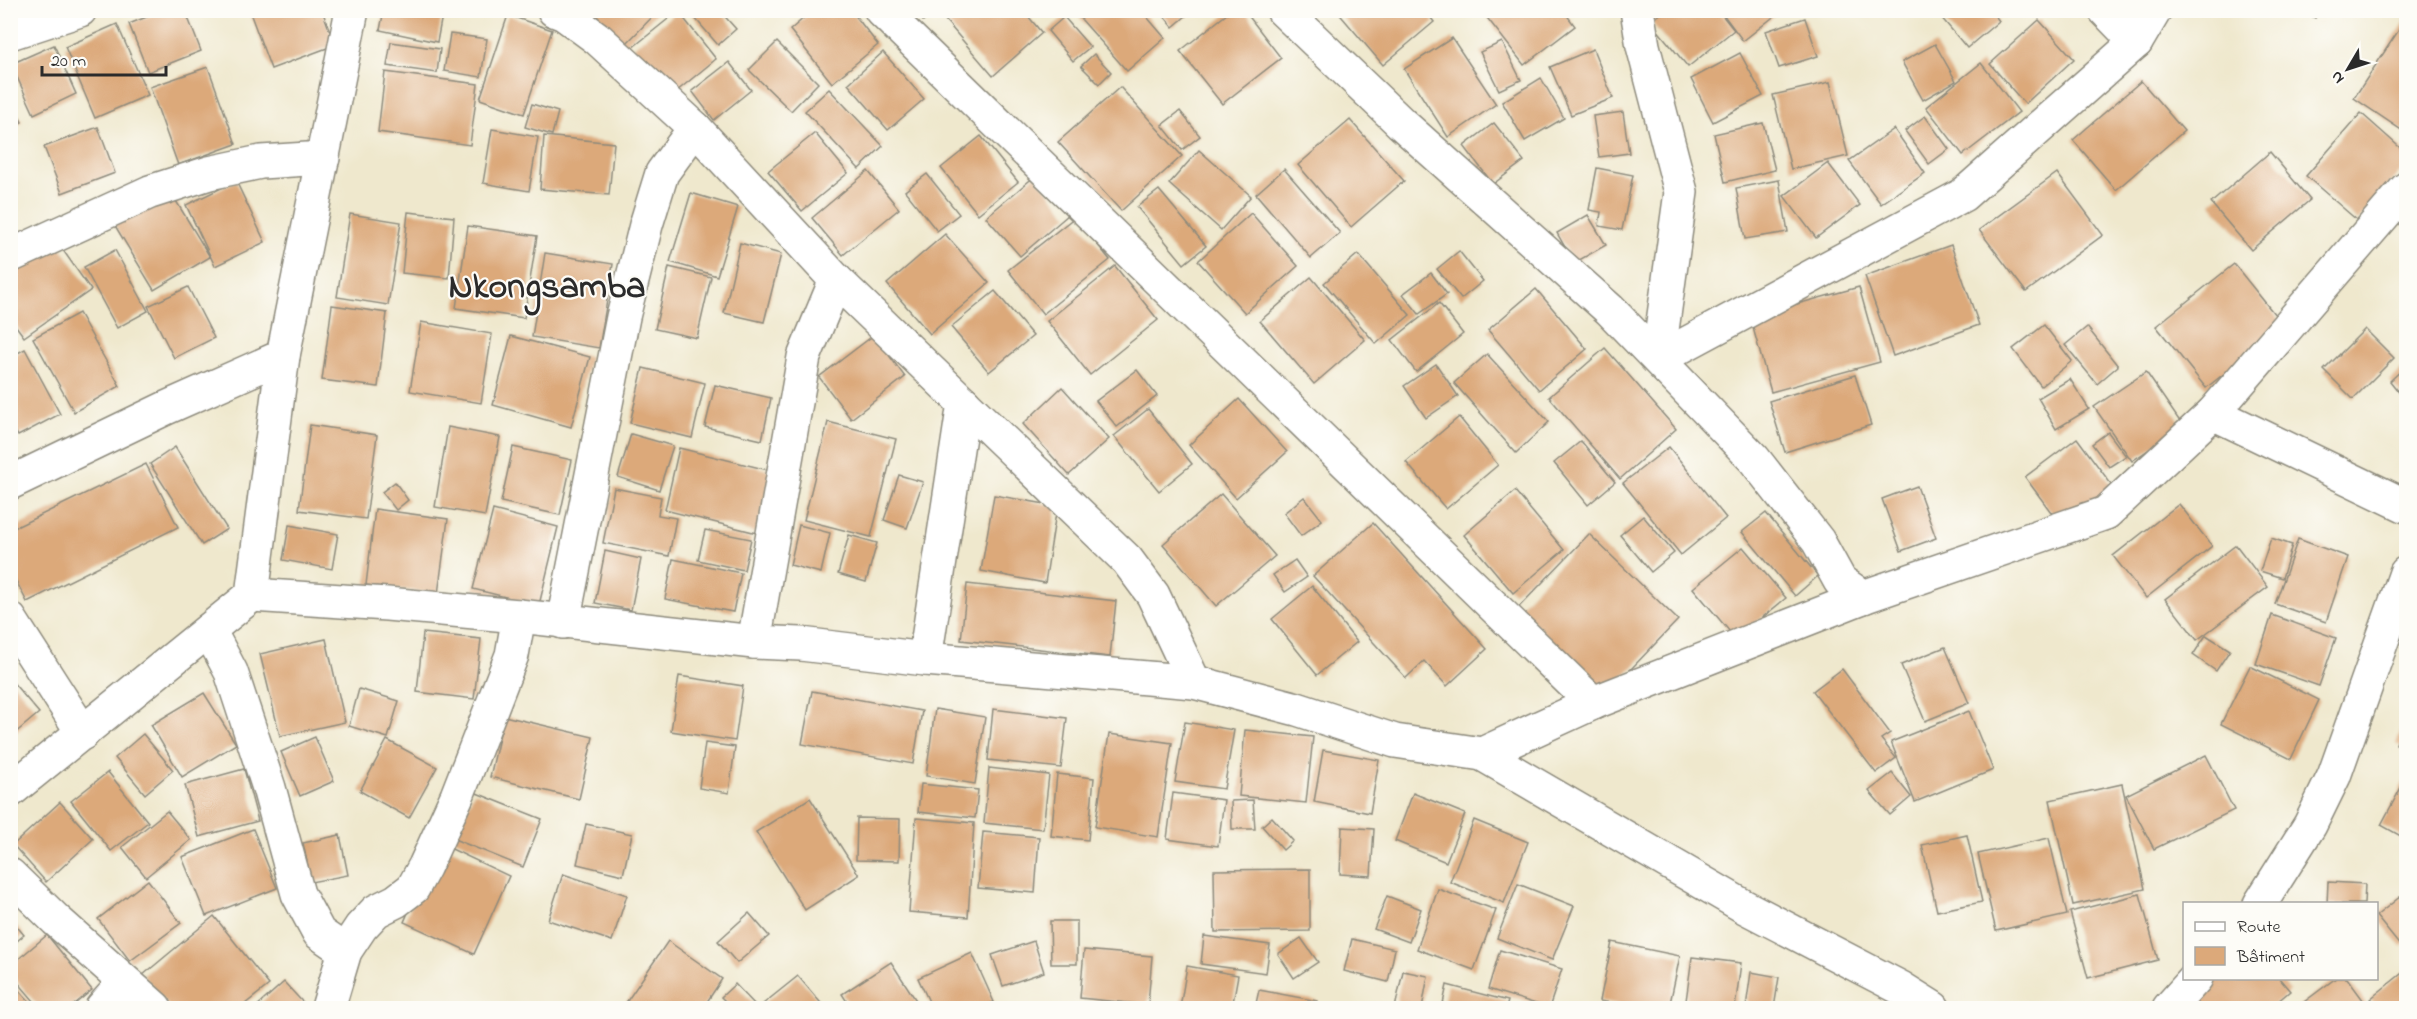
<svg xmlns="http://www.w3.org/2000/svg" width="2417" height="1019" viewBox="0 0 2417 1019" font-family="'Indie Flower',sans-serif">
<rect width="100%" height="100%" fill="#fdfcf7"/>
<filter id="ink" filterUnits="userSpaceOnUse"><feTurbulence type="fractalNoise" baseFrequency=".0167" numOctaves="2"/><feDisplacementMap in="SourceGraphic" scale="12" xChannelSelector="R" yChannelSelector="G"/><feConvolveMatrix kernelMatrix="1 2 1 2 8 2 1 2 1" color-interpolation-filters="sRGB"/></filter>
<filter id="wash" filterUnits="userSpaceOnUse"><feTurbulence type="fractalNoise" baseFrequency=".008" numOctaves="4" result="noise"/><feDisplacementMap in="SourceGraphic" scale="24" xChannelSelector="R" yChannelSelector="G"/><feGaussianBlur stdDeviation="1.35" result="paint"/><feColorMatrix in="noise" values="0 0 0 0 0 0 0 0 0 0 0 0 0 0 0 0 0 1.4 0 .05"/><feComposite in="paint" operator="in"/></filter>
<g filter="url(#wash)">
<rect width="100%" height="100%" fill="#efe8cd"/>
<g id="blocks">
<g fill="#dca97a">
<polygon points="164,10 185,10 201,51 148,72 129,24"/>
<polygon points="249,10 322,10 335,45 271,69"/>
<polygon points="384,10 443,10 437,42 380,30"/>
<polygon points="591,10 659,10 625,45"/>
<polygon points="688,10 719,10 736,29 718,45"/>
<polygon points="813,10 851,10 878,45 832,83 790,30"/>
<polygon points="915,10 936,10 923,21"/>
<polygon points="944,10 1023,10 1042,33 993,76 940,14"/>
<polygon points="1073,10 1141,10 1165,38 1127,71"/>
<polygon points="1159,10 1193,10 1173,27"/>
<polygon points="1232,10 1244,10 1281,58 1222,104 1180,51"/>
<polygon points="1336,10 1425,10 1434,22 1383,65"/>
<polygon points="1481,10 1563,10 1575,26 1524,65"/>
<polygon points="1665,10 1718,10 1734,30 1688,67 1651,22"/>
<polygon points="1720,10 1782,10 1743,41"/>
<polygon points="1935,10 1991,10 1999,21 1967,48"/>
<polygon points="2301,10 2320,10 2315,18"/>
<polygon points="678,11 716,59 671,96 632,48"/>
<polygon points="508,15 552,30 524,114 480,99"/>
<polygon points="1064,17 1090,47 1073,61 1048,31"/>
<polygon points="1805,18 1818,56 1779,68 1766,31"/>
<polygon points="2406,19 2406,133 2354,98"/>
<polygon points="2039,20 2074,59 2025,104 1990,64"/>
<polygon points="117,24 148,95 95,118 65,47"/>
<polygon points="450,34 487,39 481,77 444,71"/>
<polygon points="1452,38 1496,104 1448,137 1404,69"/>
<polygon points="391,42 440,49 437,73 387,66"/>
<polygon points="777,42 818,83 791,111 749,70"/>
<polygon points="1502,42 1521,80 1499,90 1480,52"/>
<polygon points="1935,44 1956,81 1923,100 1902,62"/>
<polygon points="54,45 76,94 34,114 11,64"/>
<polygon points="1593,49 1613,98 1571,115 1550,67"/>
<polygon points="883,52 924,99 888,130 848,84"/>
<polygon points="1740,53 1763,96 1713,122 1691,79"/>
<polygon points="1094,54 1111,72 1099,84 1081,66"/>
<polygon points="729,62 751,90 714,120 692,91"/>
<polygon points="1981,63 2019,112 1963,155 1926,107"/>
<polygon points="208,67 236,144 178,165 150,87"/>
<polygon points="385,72 478,84 470,145 378,132"/>
<polygon points="1541,78 1564,118 1525,141 1502,102"/>
<polygon points="2141,81 2184,131 2116,190 2073,140"/>
<polygon points="1830,82 1848,156 1791,169 1773,95"/>
<polygon points="1120,87 1182,156 1121,211 1058,142"/>
<polygon points="829,89 883,146 859,169 805,111"/>
<polygon points="10,100 22,122 10,128"/>
<polygon points="532,104 558,112 552,135 525,127"/>
<polygon points="1180,111 1200,136 1182,150 1162,125"/>
<polygon points="1623,112 1629,153 1599,157 1593,116"/>
<polygon points="2361,113 2406,153 2406,165 2358,221 2306,176"/>
<polygon points="1925,116 1949,149 1929,164 1905,131"/>
<polygon points="1350,120 1404,181 1351,227 1298,165"/>
<polygon points="1494,123 1524,161 1493,184 1464,146"/>
<polygon points="1763,123 1775,170 1725,182 1714,134"/>
<polygon points="98,127 115,173 62,193 44,147"/>
<polygon points="492,129 538,137 529,191 483,183"/>
<polygon points="1894,129 1925,173 1881,204 1849,161"/>
<polygon points="815,133 848,173 802,211 768,171"/>
<polygon points="544,136 614,143 609,195 540,189"/>
<polygon points="981,136 1018,182 978,214 941,168"/>
<polygon points="1199,150 1251,196 1221,230 1169,184"/>
<polygon points="2270,152 2310,200 2251,250 2211,203"/>
<polygon points="1828,163 1860,205 1816,238 1784,196"/>
<polygon points="1597,168 1633,175 1622,230 1599,226 1601,212 1589,210"/>
<polygon points="1284,169 1340,233 1311,258 1256,194"/>
<polygon points="868,171 899,209 843,255 812,218"/>
<polygon points="2057,173 2103,235 2026,292 1979,230"/>
<polygon points="927,174 959,214 937,231 905,191"/>
<polygon points="1035,176 1068,215 1020,256 986,217"/>
<polygon points="1779,180 1788,232 1745,239 1736,188"/>
<polygon points="236,181 265,242 215,266 186,205"/>
<polygon points="1159,190 1206,246 1184,264 1137,207"/>
<polygon points="170,191 210,257 154,290 114,224"/>
<polygon points="691,193 738,207 717,276 670,262"/>
<polygon points="408,212 454,217 449,278 402,273"/>
<polygon points="1251,213 1298,266 1245,313 1198,261"/>
<polygon points="350,214 401,222 388,305 337,297"/>
<polygon points="1588,215 1606,245 1574,263 1557,233"/>
<polygon points="1075,217 1110,260 1043,314 1008,270"/>
<polygon points="468,226 537,236 524,318 456,308"/>
<polygon points="945,234 989,283 930,334 887,284"/>
<polygon points="58,243 91,290 24,337 10,318 10,275"/>
<polygon points="740,243 781,254 764,322 724,313"/>
<polygon points="1951,245 1979,325 1893,356 1865,276"/>
<polygon points="115,250 148,311 117,328 84,267"/>
<polygon points="1459,251 1483,281 1461,299 1437,269"/>
<polygon points="545,253 613,264 599,348 532,337"/>
<polygon points="1358,254 1410,315 1376,344 1324,283"/>
<polygon points="2234,264 2284,326 2206,388 2156,326"/>
<polygon points="1115,266 1158,320 1090,375 1047,321"/>
<polygon points="669,267 711,277 697,338 655,329"/>
<polygon points="1431,273 1447,294 1419,314 1403,294"/>
<polygon points="1311,277 1365,340 1314,384 1260,321"/>
<polygon points="188,287 214,338 174,358 148,306"/>
<polygon points="1859,287 1880,362 1771,392 1750,317"/>
<polygon points="1536,289 1587,349 1539,390 1488,330"/>
<polygon points="995,291 1033,336 989,372 951,327"/>
<polygon points="1439,303 1463,334 1416,372 1392,340"/>
<polygon points="332,305 387,313 378,387 322,380"/>
<polygon points="79,313 120,386 74,412 33,338"/>
<polygon points="421,322 492,334 481,403 410,391"/>
<polygon points="2044,325 2072,361 2041,386 2013,349"/>
<polygon points="2087,327 2118,366 2097,384 2065,345"/>
<polygon points="2365,329 2394,358 2353,399 2324,370"/>
<polygon points="874,335 905,377 851,419 819,377"/>
<polygon points="511,336 590,357 571,427 493,405"/>
<polygon points="1605,348 1676,429 1620,479 1549,397"/>
<polygon points="25,349 60,414 18,436 10,422 10,357"/>
<polygon points="1487,354 1549,422 1516,453 1454,383"/>
<polygon points="1436,364 1458,396 1426,418 1404,386"/>
<polygon points="2406,366 2406,401 2390,381"/>
<polygon points="643,368 705,383 692,438 630,423"/>
<polygon points="1137,370 1157,396 1117,427 1096,401"/>
<polygon points="2146,372 2183,426 2132,461 2094,407"/>
<polygon points="1855,375 1871,425 1785,452 1769,401"/>
<polygon points="2070,379 2089,409 2056,429 2038,398"/>
<polygon points="715,385 771,398 762,440 705,427"/>
<polygon points="1062,387 1109,439 1069,475 1023,424"/>
<polygon points="1239,399 1287,452 1236,498 1189,445"/>
<polygon points="1148,409 1192,464 1159,491 1114,436"/>
<polygon points="1459,417 1498,465 1446,509 1406,462"/>
<polygon points="828,422 896,439 871,537 804,520"/>
<polygon points="310,425 377,435 366,519 299,510"/>
<polygon points="448,427 500,437 485,516 435,507"/>
<polygon points="2108,432 2126,456 2109,467 2092,444"/>
<polygon points="631,434 673,446 659,490 618,477"/>
<polygon points="2077,438 2114,488 2062,527 2025,477"/>
<polygon points="1581,441 1615,482 1588,505 1554,463"/>
<polygon points="175,447 227,529 202,545 150,464"/>
<polygon points="513,447 572,460 560,515 501,502"/>
<polygon points="1669,447 1726,518 1681,555 1623,483"/>
<polygon points="679,448 772,471 757,533 665,510"/>
<polygon points="146,464 178,527 27,602 10,569 10,530"/>
<polygon points="899,475 923,482 907,528 884,520"/>
<polygon points="395,482 408,500 396,510 382,492"/>
<polygon points="1917,486 1936,538 1901,551 1882,499"/>
<polygon points="614,488 661,497 658,515 676,518 669,556 603,543"/>
<polygon points="1515,491 1564,550 1513,593 1464,535"/>
<polygon points="1221,494 1275,556 1216,606 1163,544"/>
<polygon points="994,495 1057,506 1045,583 981,571"/>
<polygon points="1304,497 1322,520 1301,536 1284,513"/>
<polygon points="2179,504 2212,546 2146,598 2113,556"/>
<polygon points="375,509 448,519 438,594 366,585"/>
<polygon points="493,510 558,527 539,605 473,589"/>
<polygon points="1766,513 1818,576 1795,596 1742,532"/>
<polygon points="1643,516 1674,553 1651,572 1620,535"/>
<polygon points="1373,523 1487,649 1447,686 1424,661 1406,678 1313,576"/>
<polygon points="289,525 338,534 332,569 283,560"/>
<polygon points="799,525 830,533 821,573 790,565"/>
<polygon points="705,530 751,539 744,570 698,560"/>
<polygon points="1589,534 1678,620 1607,694 1518,608"/>
<polygon points="849,535 877,543 866,582 838,574"/>
<polygon points="2271,538 2292,545 2282,578 2260,571"/>
<polygon points="2298,539 2348,557 2326,622 2275,604"/>
<polygon points="2236,545 2268,587 2197,640 2165,599"/>
<polygon points="1743,547 1786,598 1736,639 1693,588"/>
<polygon points="605,551 641,559 631,610 595,603"/>
<polygon points="673,559 741,573 733,612 665,599"/>
<polygon points="1295,560 1307,577 1285,592 1273,575"/>
<polygon points="967,584 1116,601 1110,657 961,640"/>
<polygon points="1312,586 1357,642 1317,675 1272,619"/>
<polygon points="2272,615 2336,638 2319,686 2256,664"/>
<polygon points="423,633 481,639 474,699 417,692"/>
<polygon points="2206,635 2230,650 2216,671 2193,655"/>
<polygon points="326,639 345,722 280,736 260,654"/>
<polygon points="1945,647 1969,703 1925,721 1901,665"/>
<polygon points="2250,666 2319,700 2291,759 2221,724"/>
<polygon points="1842,669 1890,733 1881,739 1896,758 1876,773 1813,691"/>
<polygon points="679,676 743,686 735,741 671,731"/>
<polygon points="10,679 39,713 14,734 10,731"/>
<polygon points="359,689 399,701 388,738 349,726"/>
<polygon points="812,691 922,711 913,764 802,744"/>
<polygon points="204,693 236,744 182,777 151,725"/>
<polygon points="935,709 985,717 975,784 926,776"/>
<polygon points="993,709 1067,718 1061,768 988,760"/>
<polygon points="1969,711 1993,770 1915,802 1891,742"/>
<polygon points="504,716 593,737 579,799 490,777"/>
<polygon points="2406,719 2406,749 2396,744"/>
<polygon points="1185,722 1234,730 1224,789 1175,782"/>
<polygon points="1245,730 1313,737 1306,803 1239,796"/>
<polygon points="143,734 173,770 145,794 115,758"/>
<polygon points="1109,734 1172,743 1158,837 1095,827"/>
<polygon points="315,737 334,781 300,796 281,752"/>
<polygon points="387,740 437,767 409,818 360,791"/>
<polygon points="705,743 735,747 729,793 699,788"/>
<polygon points="1323,750 1379,760 1370,813 1314,802"/>
<polygon points="2206,755 2234,810 2154,849 2126,795"/>
<polygon points="989,768 1049,775 1043,829 984,823"/>
<polygon points="244,769 258,821 199,837 185,785"/>
<polygon points="108,772 148,822 111,851 71,801"/>
<polygon points="1892,773 1911,797 1890,815 1869,791"/>
<polygon points="1057,774 1094,778 1088,840 1051,836"/>
<polygon points="2406,778 2406,839 2381,825"/>
<polygon points="921,784 978,790 975,818 918,812"/>
<polygon points="2122,784 2145,889 2073,905 2050,800"/>
<polygon points="474,792 542,819 523,867 454,839"/>
<polygon points="1173,793 1224,800 1218,846 1167,839"/>
<polygon points="1413,793 1465,814 1446,862 1395,841"/>
<polygon points="810,798 859,875 805,910 756,832"/>
<polygon points="1253,800 1255,829 1232,829 1231,801"/>
<polygon points="60,802 93,839 46,882 13,845"/>
<polygon points="167,811 191,840 146,877 122,847"/>
<polygon points="1272,817 1293,841 1283,850 1262,826"/>
<polygon points="857,818 900,819 899,861 856,860"/>
<polygon points="916,818 974,823 968,917 909,912"/>
<polygon points="1474,820 1528,842 1504,903 1450,882"/>
<polygon points="586,824 632,834 623,875 577,864"/>
<polygon points="1342,827 1374,829 1371,876 1340,874"/>
<polygon points="253,829 277,888 206,916 182,857"/>
<polygon points="983,832 1039,837 1035,893 978,888"/>
<polygon points="340,835 348,875 311,882 303,843"/>
<polygon points="1967,835 1982,902 1937,911 1922,845"/>
<polygon points="2049,838 2067,915 1996,931 1978,854"/>
<polygon points="439,843 509,876 474,954 404,922"/>
<polygon points="1310,869 1310,931 1215,932 1214,870"/>
<polygon points="563,874 627,895 612,941 548,920"/>
<polygon points="148,880 181,923 130,961 98,919"/>
<polygon points="2328,882 2365,884 2364,904 2327,904"/>
<polygon points="1518,884 1574,906 1552,960 1497,938"/>
<polygon points="1438,889 1496,910 1474,970 1417,949"/>
<polygon points="2140,894 2158,960 2088,978 2070,912"/>
<polygon points="1387,896 1421,909 1409,942 1374,929"/>
<polygon points="2401,896 2406,902 2406,942 2401,947 2376,916"/>
<polygon points="749,913 769,936 737,963 718,941"/>
<polygon points="214,916 269,985 240,1008 170,1008 143,975"/>
<polygon points="10,918 24,935 10,947"/>
<polygon points="1050,921 1077,921 1077,964 1051,964"/>
<polygon points="47,935 92,990 70,1008 40,1008 10,973 10,966"/>
<polygon points="1204,936 1270,945 1266,973 1201,964"/>
<polygon points="1301,938 1318,962 1294,978 1278,954"/>
<polygon points="1352,939 1395,949 1388,982 1344,971"/>
<polygon points="668,941 722,979 703,1008 632,1008 625,1004"/>
<polygon points="1034,941 1044,972 1003,986 992,955"/>
<polygon points="1612,942 1680,956 1669,1008 1638,1008 1600,1001"/>
<polygon points="1084,950 1152,956 1148,1005 1080,998"/>
<polygon points="1500,950 1562,969 1549,1008 1488,989"/>
<polygon points="972,953 994,1002 979,1008 932,1008 918,978"/>
<polygon points="1692,957 1741,963 1735,1008 1685,1008"/>
<polygon points="891,962 921,1008 851,1008 842,994"/>
<polygon points="1187,966 1238,975 1232,1008 1180,1008"/>
<polygon points="2406,970 2406,1008 2378,1008 2370,999"/>
<polygon points="1403,971 1428,976 1422,1008 1395,1008"/>
<polygon points="1751,972 1779,977 1774,1008 1746,1007"/>
<polygon points="798,976 825,1008 767,1008 763,1004"/>
<polygon points="2205,978 2279,978 2290,991 2270,1008 2193,1008 2183,997"/>
<polygon points="2336,978 2347,978 2369,1008 2296,1008"/>
<polygon points="10,981 35,1008 10,1008"/>
<polygon points="284,982 308,1008 255,1008"/>
<polygon points="735,984 758,1008 732,1008 721,997"/>
<polygon points="1447,985 1508,1001 1506,1008 1442,1008"/>
<polygon points="1259,990 1318,1001 1317,1008 1255,1008"/>
</g>
</g>
</g>
<g filter="url(#ink)">
<use href="#blocks" fill-opacity="0" stroke="#8d8a7c" stroke-width="1.5"/>
<g fill="none" stroke-linecap="round" stroke-linejoin="round">
<defs>
<g id="minor">
<polyline points="554,10 564,14 598,39 695,128 836,280 1127,560 1153,595 1194,682"/>
<polyline points="881,10 1593,703"/>
<polyline points="1283,10 1401,123 1610,310 1754,459 1818,541 1840,581 1863,597"/>
<polyline points="1637,10 1643,46 1681,192 1658,359"/>
<polyline points="2105,10 2136,42"/>
<polyline points="10,33 80,10"/>
<polyline points="10,256 150,192 209,173 261,162 323,158"/>
<polyline points="1658,359 1963,195 2136,42 2155,10"/>
<polyline points="2213,413 2406,506"/>
<polyline points="10,483 166,408 283,356"/>
<polyline points="252,595 387,604 519,616 754,642 801,644 925,659 1194,682 1297,709 1395,741 1482,754 1745,907 1901,988 1933,1008"/>
<polyline points="10,619 83,733"/>
<polyline points="563,622 623,317 646,225 662,173 695,128"/>
<polyline points="209,630 231,672 269,788 298,894 319,933 345,951"/>
<polyline points="754,642 804,357 836,280"/>
<polyline points="925,659 964,403"/>
<polyline points="1482,754 1593,703 1863,597 2106,513 2213,413 2406,189"/>
<polyline points="10,791 252,595 283,356 352,10"/>
<polyline points="10,875 56,920 155,1008"/>
<polyline points="2260,904 2310,825 2334,776 2406,573"/>
<polyline points="102,1008 125,982"/>
<polyline points="328,1008 345,951 361,927 376,911 396,901 413,888 425,866 457,796 512,655 519,616"/>
<polyline points="2169,1008 2196,978"/>
</g>
</defs>
<use href="#minor" stroke="#8d8a7c" stroke-width="36"/>
<use href="#minor" stroke="#fff" stroke-width="33"/>
</g>
</g>
<g text-anchor="middle" dominant-baseline="central" stroke-width="4.5" stroke-linejoin="round" paint-order="stroke">
<g font-size="36" font-weight="bold" fill="#2b2b2b" stroke="#fdfcf7">
<text x="547" y="288">Nkongsamba</text>
</g>
</g>
<rect width="2417" height="1019" fill="none" stroke="#fdfcf7" stroke-width="36"/>
<rect x="2183" y="902" width="195" height="78" fill="#fdfcf7" stroke="#a9a8a5" stroke-width="1.5"/>
<rect x="2195" y="922" width="30" height="9" fill="#ffffff" stroke="#a9a8a5" stroke-width="1.5"/>
<text x="2237" y="932" font-size="18" fill="#2b2b2b">Route</text>
<rect x="2195" y="947" width="30" height="18" fill="#dca97a" stroke="#a9a8a5" stroke-width="1.5"/>
<text x="2237" y="962" font-size="18" fill="#2b2b2b">Bâtiment</text>
<g transform="translate(2348 69) rotate(231)" stroke="#fdfcf7" stroke-width="4.5" paint-order="stroke">
<path d="M0-4.5L10 22L0 15L-10 22Z" fill="#2b2b2b"/>
<text y="-9" font-size="16" font-weight="bold" text-anchor="middle" fill="#2b2b2b">N</text>
</g>
<path d="M42 66v9h124v-9" fill="none" stroke="#2b2b2b" stroke-width="3"/>
<text x="51" y="66" font-size="18" fill="#2b2b2b" stroke="#fdfcf7" stroke-width="4.5" paint-order="stroke">20 m</text>
</svg>
